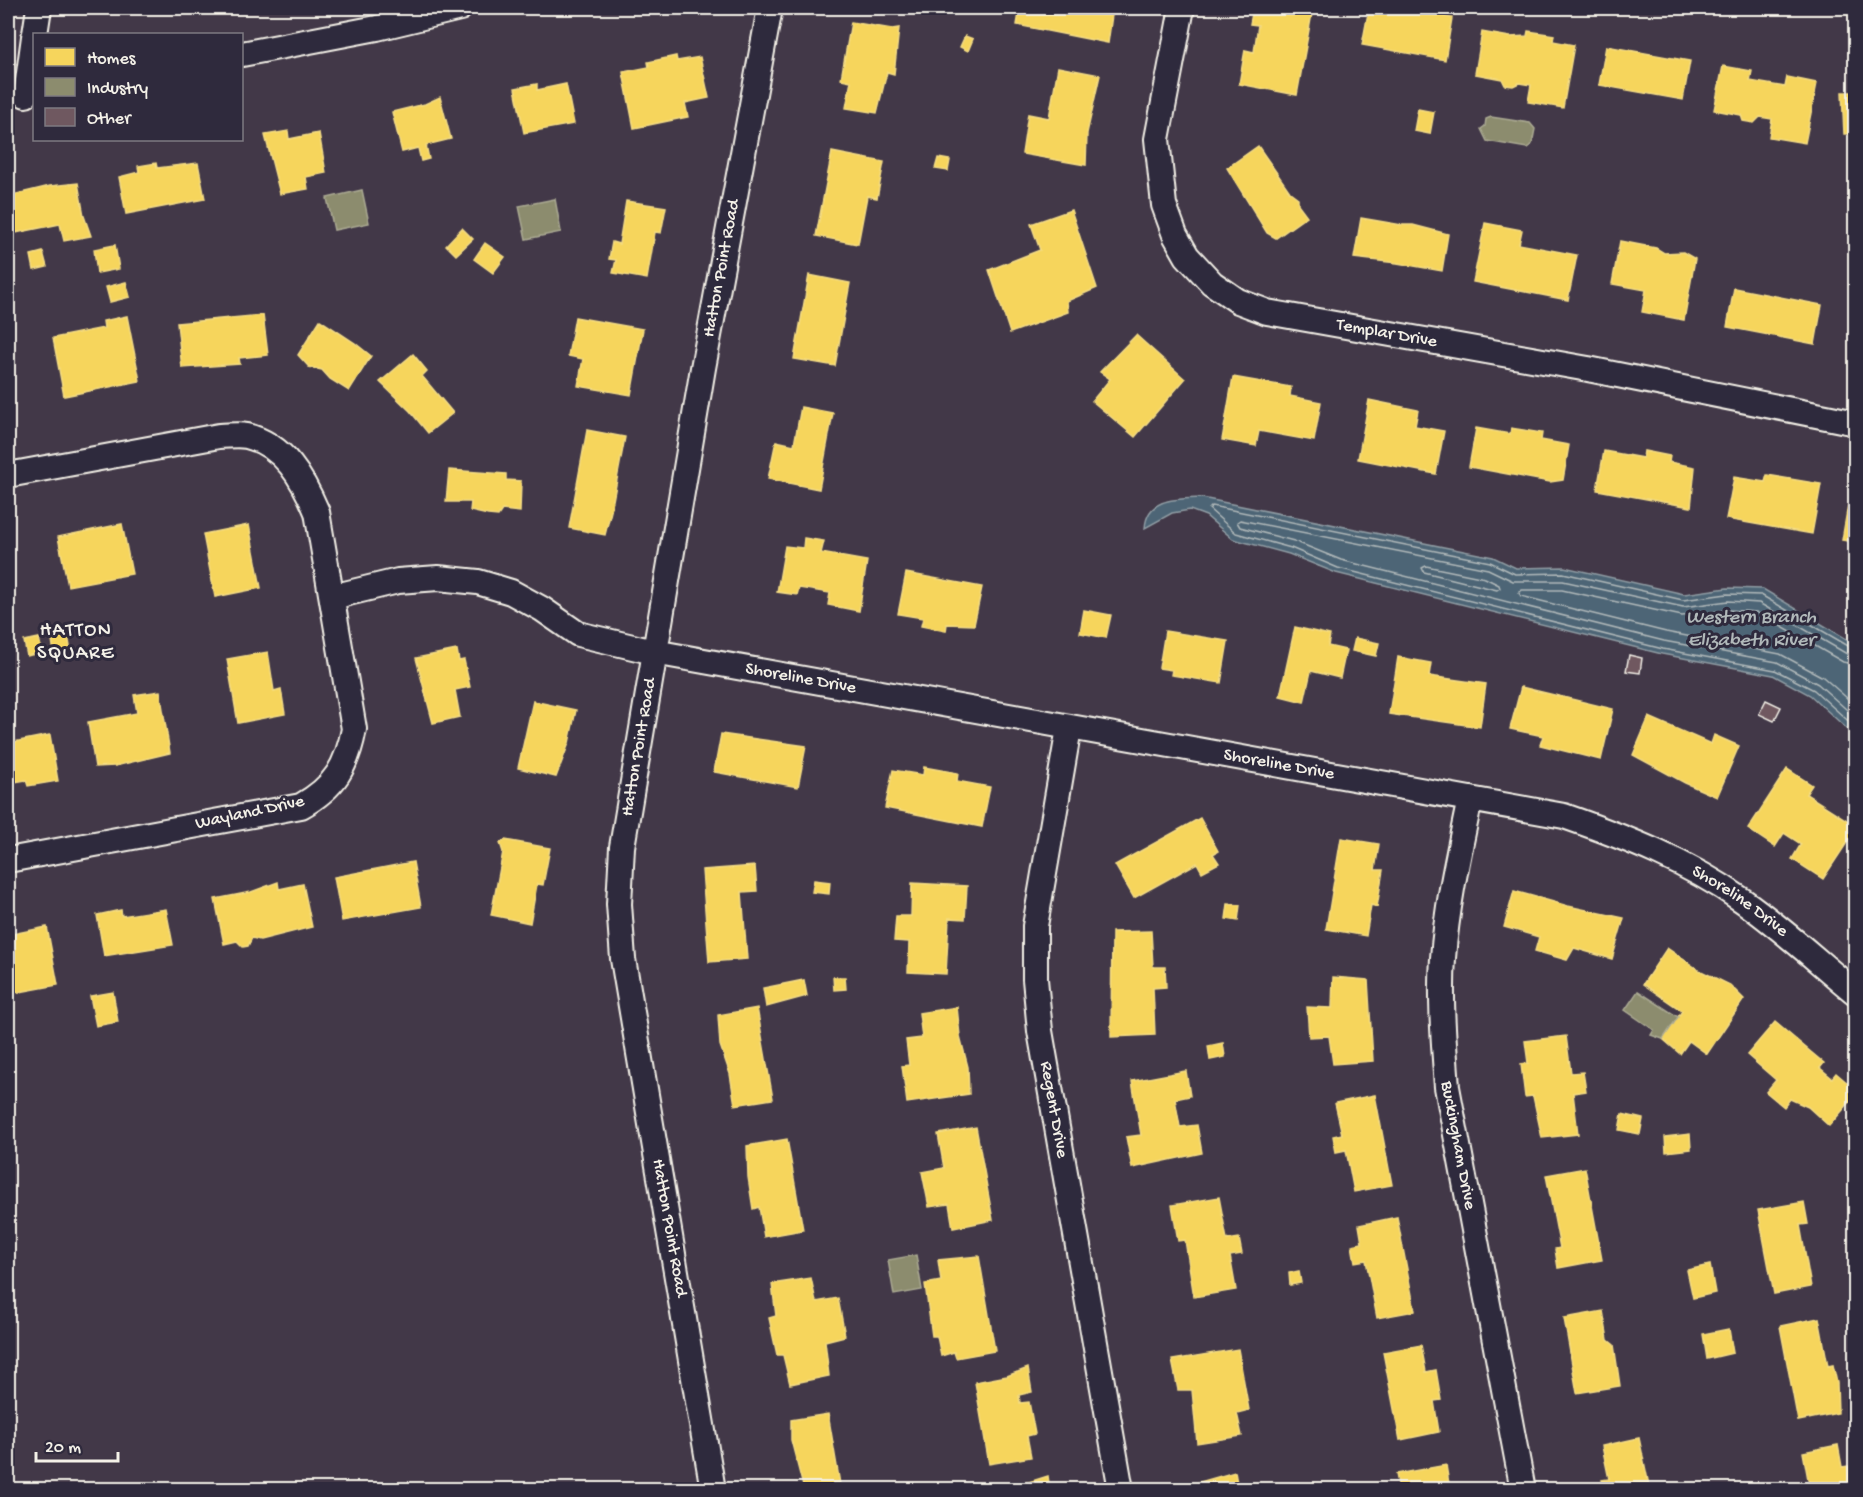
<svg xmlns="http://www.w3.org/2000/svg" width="1863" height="1497" viewBox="0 0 1863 1497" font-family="'Gochi Hand',sans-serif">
<rect width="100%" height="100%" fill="#423848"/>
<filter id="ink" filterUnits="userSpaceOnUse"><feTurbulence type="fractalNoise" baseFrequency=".0167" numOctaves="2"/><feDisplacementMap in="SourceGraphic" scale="12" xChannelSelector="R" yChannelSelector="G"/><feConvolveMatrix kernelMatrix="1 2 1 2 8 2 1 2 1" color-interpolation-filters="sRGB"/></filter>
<g filter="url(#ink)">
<path fill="#4d6576" stroke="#909da4" stroke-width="1.5" d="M1202 498 1493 557 1516 568 1564 567 1684 594 1727 588 1763 589 1855 644V736L1810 695 1773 675 1662 654 1336 573 1289 554 1233 539 1206 516 1190 510 1172 513 1145 528C1147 497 1177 499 1202 498Z"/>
<g fill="#f6d55c" stroke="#f5dd86" stroke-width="1.5">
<polygon points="1020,8 1113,8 1108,43 1017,25"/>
<polygon points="1253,8 1313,8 1297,95 1239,84 1245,50 1254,52 1258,25 1250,24"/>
<polygon points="1369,8 1398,8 1452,18 1445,60 1362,45"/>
<polygon points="851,22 892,29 899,28 894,74 887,72 877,113 846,108 851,81 841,79"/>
<polygon points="1528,31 1554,35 1553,41 1574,45 1563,108 1528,102 1531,85 1519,83 1513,86 1505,85 1502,79 1475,74 1482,32 1510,37 1527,36"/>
<polygon points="965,36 973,39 968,51 960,47"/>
<polygon points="1606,46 1690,61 1683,100 1599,85"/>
<polygon points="676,56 677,61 700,57 709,98 685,103 688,117 634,128 623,72 649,67 648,62"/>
<polygon points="1723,66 1752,71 1750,81 1785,87 1787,77 1817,83 1805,143 1769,137 1772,119 1760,117 1754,123 1743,121 1741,115 1714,110"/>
<polygon points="1058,67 1100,75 1087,133 1086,165 1022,154 1028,114 1049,118"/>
<polygon points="537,84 537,90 566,84 574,124 524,133 515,88"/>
<polygon points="1842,92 1856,92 1856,134 1844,134"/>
<polygon points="440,97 451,139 426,145 429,159 421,161 418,148 402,152 392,112 425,104"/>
<polygon points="1418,109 1434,112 1430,134 1414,131"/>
<polygon points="288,131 289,139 319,133 326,173 306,177 308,189 280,194 265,135"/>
<polygon points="1258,146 1290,192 1298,198 1298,204 1307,216 1276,238 1267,233 1227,168"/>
<polygon points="832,152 884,162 877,198 867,196 858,244 816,236"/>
<polygon points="938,158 950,160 948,171 935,169"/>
<polygon points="156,163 157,168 198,163 205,199 126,214 119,177 139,172 138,166"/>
<polygon points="78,183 84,216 91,236 64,241 60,224 10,234 8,223 8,196 50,186"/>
<polygon points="626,201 666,207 661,233 655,232 647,279 613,273 616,260 609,259 612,242 619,244"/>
<polygon points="1071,210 1097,288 1067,301 1068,312 1010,333 989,270 1040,250 1031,224"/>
<polygon points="1361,218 1402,225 1413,225 1448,234 1442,271 1397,263 1354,258"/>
<polygon points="1485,223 1522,230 1519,244 1577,255 1568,300 1473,282"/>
<polygon points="462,228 473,239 456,255 446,245"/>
<polygon points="1620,241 1656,248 1664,253 1683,252 1695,259 1684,320 1642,312 1646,290 1612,284"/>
<polygon points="485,243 505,257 493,273 474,259"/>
<polygon points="115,245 119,269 97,273 94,249"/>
<polygon points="43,252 47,267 34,270 31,255"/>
<polygon points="809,275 850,283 835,366 794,359"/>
<polygon points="126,282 130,297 110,302 106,287"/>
<polygon points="1734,288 1822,305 1815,344 1727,327"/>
<polygon points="263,315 268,355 239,358 240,364 182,368 177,323"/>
<polygon points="127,316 140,381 64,396 53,338 104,328 103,321"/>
<polygon points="575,317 643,329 631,395 578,386 583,359 568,356"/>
<polygon points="320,320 355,343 371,356 349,391 330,379 322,370 309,367 298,355"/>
<polygon points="1136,335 1185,379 1135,437 1092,401 1110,379 1100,372"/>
<polygon points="413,354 427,371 422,376 453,413 428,433 410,411 380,382"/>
<polygon points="1233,377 1291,387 1290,396 1321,402 1314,441 1259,431 1256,446 1222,440"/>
<polygon points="1369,400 1418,410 1415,426 1444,431 1436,474 1358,459"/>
<polygon points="801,407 833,413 819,489 768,479 776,441 794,445"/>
<polygon points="1476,428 1510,434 1511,428 1542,433 1541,440 1569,445 1563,480 1550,482 1469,467"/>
<polygon points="587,430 625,437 611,511 605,535 569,528"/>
<polygon points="1604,451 1643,458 1644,451 1670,456 1669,462 1695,467 1691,507 1597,490"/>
<polygon points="449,470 506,474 506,480 521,481 520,512 502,510 498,516 488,515 470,511 471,502 446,502"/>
<polygon points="1767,475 1821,484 1812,534 1726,519 1734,477 1765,482"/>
<polygon points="1848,505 1856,506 1856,542 1842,540"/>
<polygon points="122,524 132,574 68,586 58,537"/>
<polygon points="249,525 261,588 215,597 203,534"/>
<polygon points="804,538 824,541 821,553 867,561 859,611 828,605 830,593 799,588 797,595 777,592 785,546 803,548"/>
<polygon points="906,573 982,587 974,625 947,624 946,631 921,626 923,618 898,614"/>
<polygon points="8,574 13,605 8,606"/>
<polygon points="1084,610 1111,615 1106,638 1080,633"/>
<polygon points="1295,627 1330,635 1328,646 1346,650 1340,678 1311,671 1304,702 1280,696"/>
<polygon points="67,630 71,652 54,654 51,632"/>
<polygon points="1165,631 1228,641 1221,683 1171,675 1172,670 1159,668"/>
<polygon points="39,638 42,652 27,656 24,641"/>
<polygon points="1355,638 1379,643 1376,656 1352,651"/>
<polygon points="457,650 459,661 464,660 470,687 455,690 460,717 433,723 416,658"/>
<polygon points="268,652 274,691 281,689 285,714 238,723 227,659"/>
<polygon points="1398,657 1431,663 1429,676 1486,684 1480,727 1389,714"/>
<polygon points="1521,687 1613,709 1601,760 1540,745 1543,736 1510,729"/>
<polygon points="160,691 170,753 115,766 95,767 88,722 137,713 134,695"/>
<polygon points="533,701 576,710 569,743 556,777 518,768"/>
<polygon points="1649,717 1711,744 1714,735 1739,746 1717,797 1685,783 1633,755"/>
<polygon points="721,734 806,746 798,787 714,772"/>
<polygon points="50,735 58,781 28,786 26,780 8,783 8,743"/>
<polygon points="924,767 958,773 957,781 990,787 982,827 885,808 893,770 923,775"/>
<polygon points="1787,769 1812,785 1806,794 1856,826 1856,829 1823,879 1792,859 1801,844 1784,833 1775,847 1748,829"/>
<polygon points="1200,818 1218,851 1213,854 1219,863 1202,872 1197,863 1134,898 1115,865"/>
<polygon points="1341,838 1379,844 1375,870 1383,870 1377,907 1371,905 1366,936 1326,929"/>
<polygon points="505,840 550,848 543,885 537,884 530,923 491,915 503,852 500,843"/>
<polygon points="413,862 421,907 342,921 334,877"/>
<polygon points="755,866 757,891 742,892 747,959 709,962 702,870"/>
<polygon points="814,880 830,882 829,894 812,892"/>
<polygon points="278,882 279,889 303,884 312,927 260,940 252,938 248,946 243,947 237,941 224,944 215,899 251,892"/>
<polygon points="912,883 967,886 965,919 949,918 946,974 908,972 909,942 894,941 896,916 911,916"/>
<polygon points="1514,891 1568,906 1624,918 1612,959 1574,948 1567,960 1535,951 1539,937 1504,927"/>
<polygon points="1228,904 1240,905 1238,921 1226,919"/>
<polygon points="166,909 173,945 104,956 97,915 121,910 122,916"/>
<polygon points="47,927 58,985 8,994 8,944 14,942 12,934"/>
<polygon points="1151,931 1153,967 1165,967 1166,987 1153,988 1155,1035 1111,1037 1112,932"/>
<polygon points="1667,948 1699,970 1730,985 1744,999 1707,1054 1689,1041 1680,1054 1663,1039 1682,1011 1643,984"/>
<polygon points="833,977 845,977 846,989 834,990"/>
<polygon points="1333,977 1368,980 1373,1061 1333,1064 1329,1036 1309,1037 1307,1007 1332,1008"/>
<polygon points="804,980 807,996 766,1007 763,988"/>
<polygon points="113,992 118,1022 96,1026 90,996"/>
<polygon points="957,1007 960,1036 968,1067 969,1094 907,1103 902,1066 909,1065 906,1040 922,1038 919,1013"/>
<polygon points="757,1008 773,1099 735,1105 730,1074 720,1045 718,1015"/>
<polygon points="1775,1022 1824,1063 1820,1068 1832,1078 1836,1073 1856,1090 1856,1095 1829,1126 1808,1107 1790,1099 1784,1107 1766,1092 1776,1080 1747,1055"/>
<polygon points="1566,1036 1571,1073 1583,1072 1586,1091 1573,1093 1578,1134 1542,1138 1533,1096 1525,1097 1521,1064 1528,1063 1525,1041"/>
<polygon points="1223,1043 1225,1057 1210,1060 1208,1046"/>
<polygon points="1186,1071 1190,1096 1175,1099 1180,1127 1197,1125 1202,1153 1132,1168 1126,1137 1141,1135 1132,1081"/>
<polygon points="1375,1095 1392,1185 1354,1192 1346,1150 1336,1152 1333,1136 1342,1134 1335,1103"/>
<polygon points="1622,1114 1643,1119 1640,1134 1619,1130"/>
<polygon points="976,1127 993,1220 953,1228 949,1204 929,1207 922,1172 944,1168 938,1134"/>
<polygon points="1690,1134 1691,1149 1666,1152 1665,1137"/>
<polygon points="787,1139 803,1230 764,1237 759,1207 753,1209 748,1177 747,1146"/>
<polygon points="1585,1168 1602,1260 1558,1268 1555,1249 1560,1248 1546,1175"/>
<polygon points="1219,1197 1227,1240 1239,1238 1242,1254 1230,1256 1236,1290 1194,1297 1185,1240 1178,1241 1172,1205"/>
<polygon points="1804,1202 1808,1224 1800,1225 1811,1287 1774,1294 1758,1210"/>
<polygon points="1397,1217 1415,1311 1377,1318 1366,1260 1355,1262 1352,1245 1362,1243 1359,1225"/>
<polygon points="979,1256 995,1351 956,1358 954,1352 941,1356 937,1336 932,1336 925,1284 941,1281 938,1260"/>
<polygon points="1710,1265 1715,1293 1693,1298 1687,1270"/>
<polygon points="1299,1271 1301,1283 1290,1285 1289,1273"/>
<polygon points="811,1278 816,1302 838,1298 845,1336 825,1341 829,1376 790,1384 783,1355 777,1355 769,1318 776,1316 772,1284"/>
<polygon points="1603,1311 1608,1340 1614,1345 1620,1386 1577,1393 1564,1318"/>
<polygon points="1819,1318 1828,1366 1833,1365 1837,1383 1838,1413 1798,1421 1780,1326"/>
<polygon points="1729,1329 1733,1353 1707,1359 1703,1334"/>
<polygon points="1421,1345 1426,1372 1436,1370 1441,1400 1434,1401 1439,1432 1400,1440 1383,1352"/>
<polygon points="1238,1349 1249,1410 1237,1413 1242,1436 1197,1443 1192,1390 1178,1390 1172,1360"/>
<polygon points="1028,1368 1032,1392 1019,1395 1020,1403 1029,1402 1035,1434 1027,1436 1031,1457 989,1464 975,1382 1007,1376"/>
<polygon points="828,1414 841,1490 804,1490 791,1440 791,1420"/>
<polygon points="1639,1438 1650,1490 1604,1490 1602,1480 1609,1479 1602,1446"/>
<polygon points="1838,1445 1842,1467 1848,1466 1850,1480 1856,1479 1856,1490 1810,1490 1803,1452"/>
<polygon points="1446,1465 1450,1490 1412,1490 1411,1487 1399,1489 1396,1474"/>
<polygon points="1235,1472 1238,1489 1253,1486 1254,1490 1194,1490 1193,1484"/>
<polygon points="1048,1476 1050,1490 994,1490 994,1488 1029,1482"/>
</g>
<g fill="#8c8c6e" stroke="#abaa93" stroke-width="1.5">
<polygon points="1491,117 1530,123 1535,129 1532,144 1527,148 1487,141 1481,129 1485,126 1486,119"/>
<polygon points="362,190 369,223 334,230 327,198"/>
<polygon points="555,199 561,232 526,239 519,206"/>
<polygon points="1638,991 1678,1017 1663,1039 1651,1035 1654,1030 1625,1010"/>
<polygon points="916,1255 922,1290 894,1295 888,1260"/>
</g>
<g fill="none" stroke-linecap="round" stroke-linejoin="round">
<g stroke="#b1b9ba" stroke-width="1.5">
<polygon points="1426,566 1485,578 1499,585 1500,588 1497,590 1424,572 1422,568"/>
<polyline points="1856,648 1850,647 1761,595 1727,594 1683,600 1563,573 1515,574 1490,562 1212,506 1209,509 1236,533 1291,548 1338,568 1663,649 1775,670 1814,690 1856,728"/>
<polyline points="1856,656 1847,654 1759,603 1728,601 1683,607 1563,581 1513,581 1488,569 1240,520 1237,522 1240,527 1294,541 1341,560 1664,641 1777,662 1818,684 1856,718"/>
<polyline points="1856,665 1843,662 1756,612 1728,610 1682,616 1562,590 1522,590 1519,593 1521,596 1666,632 1780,654 1823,677 1856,706"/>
</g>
</g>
<g fill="#6f5860" stroke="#f4f1e8" stroke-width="1.5">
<polygon points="1629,655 1642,658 1640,673 1626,671"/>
<polygon points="1766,700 1781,707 1774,721 1759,714"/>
</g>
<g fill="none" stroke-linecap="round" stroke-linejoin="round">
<defs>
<g id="minor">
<path id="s1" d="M1182 8 1157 139 1164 205 1175 235 1187 256 1212 283 1238 301 1267 312 1588 369 1856 423"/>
<polyline points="35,34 39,8"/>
<polyline points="242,54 377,28 460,8"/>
<polyline points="26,95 34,37"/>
<path d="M8 475 219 436C228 436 238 434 247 436 284 445 303 479 317 512L354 729C347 766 335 787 301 806L8 860"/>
<path id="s2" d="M332 597 398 581 438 578 478 582 511 592 542 609 578 634 654 652 1564 816C1627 838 1688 862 1742 900 1782 928 1818 962 1856 993"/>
<path id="s3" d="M1069 728 1035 926V979L1040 1031 1121 1490"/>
<path id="s4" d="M1470 799C1459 852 1447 904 1443 958 1440 1001 1444 1045 1447 1087L1523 1490"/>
<path id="s5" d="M713 1490 623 959 619 904 622 847 703 368 770 8"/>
</g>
</defs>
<use href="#minor" stroke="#f4f1e8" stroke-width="28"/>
<use href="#minor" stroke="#2f2a3d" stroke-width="24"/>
</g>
</g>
<g text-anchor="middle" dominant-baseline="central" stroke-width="6" stroke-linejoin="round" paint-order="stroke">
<g font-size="18" fill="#f4f1e8" stroke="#2f2a3d">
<text stroke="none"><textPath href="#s5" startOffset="1238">Hatton Point Road</textPath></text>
<text stroke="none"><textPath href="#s1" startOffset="477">Templar Drive</textPath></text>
<text stroke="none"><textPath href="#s2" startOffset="489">Shoreline Drive</textPath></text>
<text stroke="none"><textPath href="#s5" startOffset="752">Hatton Point Road</textPath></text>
<text stroke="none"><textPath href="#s2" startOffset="975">Shoreline Drive</textPath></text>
<text transform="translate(250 813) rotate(-12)">Wayland Drive</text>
<text stroke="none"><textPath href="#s2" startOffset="1461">Shoreline Drive</textPath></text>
<text stroke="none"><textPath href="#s3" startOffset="386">Regent Drive</textPath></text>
<text stroke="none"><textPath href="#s4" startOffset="350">Buckingham Drive</textPath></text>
<text transform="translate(669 1228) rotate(80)">Hatton Point Road</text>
</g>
<g font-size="20" font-style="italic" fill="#b1b9ba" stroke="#2f2a3d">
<text x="1751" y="618">Western Branch<tspan x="1751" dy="23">Elizabeth River</tspan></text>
</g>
<g font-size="20" letter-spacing="1.5" fill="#f4f1e8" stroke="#2f2a3d">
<text x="76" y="631">HATTON<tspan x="76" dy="23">SQUARE</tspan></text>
</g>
</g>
<rect width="1863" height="1497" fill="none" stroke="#2f2a3d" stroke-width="30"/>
<rect x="15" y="15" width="1833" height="1467" fill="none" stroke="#f4f1e8" stroke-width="2" filter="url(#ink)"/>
<rect x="33" y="33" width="210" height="108" fill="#2f2a3d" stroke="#7e7a81" stroke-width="1.5"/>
<rect x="45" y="48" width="30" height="18" fill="#f6d55c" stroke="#7e7a81" stroke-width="1.5"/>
<text x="87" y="63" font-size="18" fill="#f4f1e8">Homes</text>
<rect x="45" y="78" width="30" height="18" fill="#8c8c6e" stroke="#7e7a81" stroke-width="1.5"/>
<text x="87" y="93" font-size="18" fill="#f4f1e8">Industry</text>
<rect x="45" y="108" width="30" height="18" fill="#6f5860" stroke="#7e7a81" stroke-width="1.5"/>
<text x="87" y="123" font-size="18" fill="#f4f1e8">Other</text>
<path d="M36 1452v9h82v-9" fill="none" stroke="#f4f1e8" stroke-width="3"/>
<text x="45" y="1452" font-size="18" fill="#f4f1e8" stroke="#2f2a3d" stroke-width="4.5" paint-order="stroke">20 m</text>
</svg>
